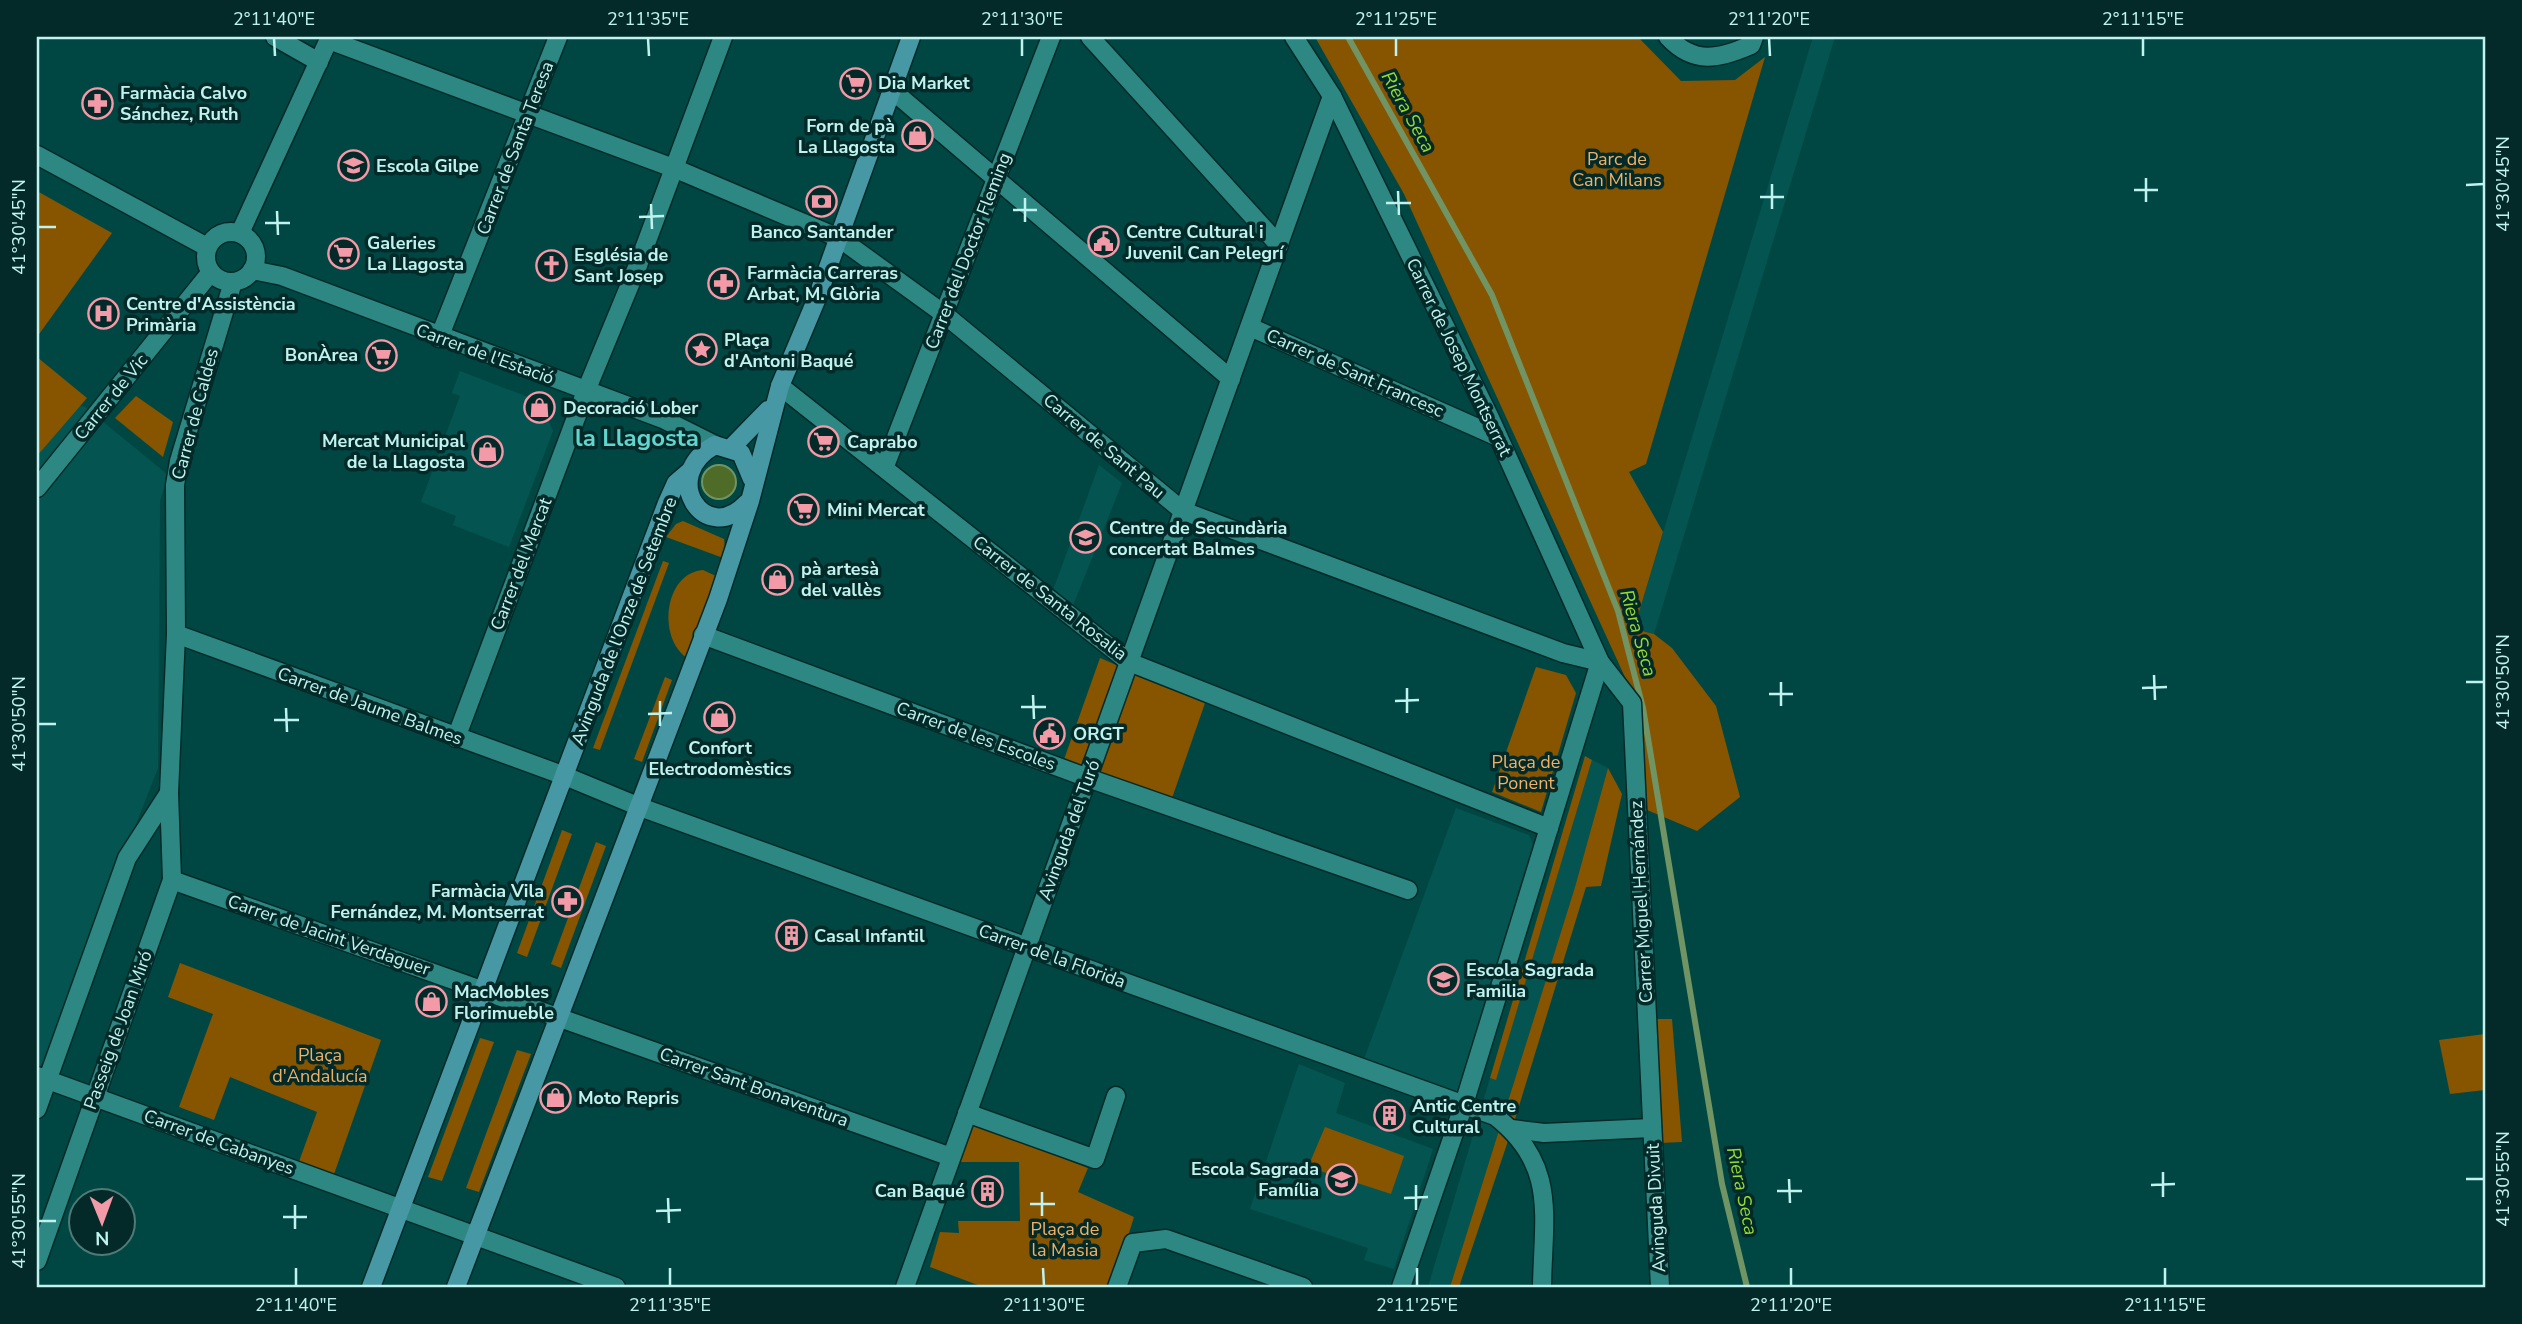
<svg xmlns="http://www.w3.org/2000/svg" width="2522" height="1324" viewBox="0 0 2522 1324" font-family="'Nunito Sans',sans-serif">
<rect width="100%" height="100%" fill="#004744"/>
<g fill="#045551">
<polygon points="1813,37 1835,37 1654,634 1634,629"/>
<polygon points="460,371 541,402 553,431 509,547 453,525 456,516 421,502 460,396 452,393"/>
<polygon points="78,405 85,407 168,475 160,501 158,768 41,1066 37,1064 37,456"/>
<polygon points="1099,465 1122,483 1072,608 1052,593"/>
<polygon points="1592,760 1608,768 1575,887 1450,1287 1428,1287 1490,1078 1496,1079"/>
<polygon points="1456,808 1529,835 1534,847 1461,1091 1455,1094 1363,1062"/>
<polygon points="1299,1064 1345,1083 1336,1113 1433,1149 1394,1269 1364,1260 1368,1248 1250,1209"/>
</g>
<g fill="#875400">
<polygon points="1315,37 1638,37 1681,81 1735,80 1765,57 1646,464 1629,472 1663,532 1634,629 1654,634 1672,648 1716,706 1740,797 1697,831 1647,810 1635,699 1404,194"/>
<polygon points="37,191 112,233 37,337"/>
<polygon points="37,357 87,398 37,456"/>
<polygon points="136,396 173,422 163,457 115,418"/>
<polygon points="683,521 724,539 726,559 666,537 676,524"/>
<polygon points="663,561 669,563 600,750 593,748"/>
<path d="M703 570 718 577 687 658C657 638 664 573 703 570Z"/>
<polygon points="1100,658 1205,703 1170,804 1062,765"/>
<polygon points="1536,667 1566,675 1576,693 1541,812 1492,792"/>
<polygon points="665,677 672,680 642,762 634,759"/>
<polygon points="1585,756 1592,760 1496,1080 1490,1078"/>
<polygon points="1608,768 1622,794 1601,886 1586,887 1512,1129 1459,1287 1450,1287 1575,887"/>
<polygon points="562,830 572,834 527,957 517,953"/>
<polygon points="596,842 606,846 561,968 551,964"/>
<polygon points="180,963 381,1040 333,1177 297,1167 317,1112 230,1077 214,1120 179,1107 213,1014 168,997"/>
<polygon points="1653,1019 1672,1019 1682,1142 1660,1143"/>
<polygon points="2485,1034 2485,1090 2450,1094 2439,1040"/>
<polygon points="480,1038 494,1042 442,1181 428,1177"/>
<polygon points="517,1050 531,1054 479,1192 466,1188"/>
<polygon points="974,1123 1088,1168 1078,1192 1134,1217 1112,1287 983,1287 930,1267 940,1232 959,1233 958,1221 1020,1221 1019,1162 957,1162"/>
<polygon points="1325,1127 1404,1156 1391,1194 1308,1167"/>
</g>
<circle fill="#4e6c28" stroke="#709464" stroke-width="2" cx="719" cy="482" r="17"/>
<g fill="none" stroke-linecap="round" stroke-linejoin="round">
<polyline stroke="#709464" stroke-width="6" points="1348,37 1492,295 1618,611 1643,708 1722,1184 1747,1287"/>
<defs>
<g id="pedestrian">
<polyline points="329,40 676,169"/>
<polyline points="586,391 638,265"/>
<polyline points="1512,1129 1544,1133 1652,1128"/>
</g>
<g id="minor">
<polyline points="275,37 319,62"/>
<polyline points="1090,37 1279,245"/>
<polyline points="1294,37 1332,96 1490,418 1600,662 1632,703 1660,1287"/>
<path d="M1668 37C1694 65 1719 59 1751 45L1754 37"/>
<polyline points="893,91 1231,379"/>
<polyline points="37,155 207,247"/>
<polyline points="676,169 839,238 944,314 1183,511 1563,653 1600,662 1464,1104 1401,1287"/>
<circle cx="231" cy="257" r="25"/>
<polyline points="240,233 330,37"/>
<polyline points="638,265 723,37"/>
<polyline points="252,270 282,276 663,419 715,445"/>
<polyline points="1250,327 1498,437"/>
<polyline points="439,338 558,37"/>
<polyline points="780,386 1129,662 1549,828"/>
<polyline points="885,466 1051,37"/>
<polyline points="37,488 211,272"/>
<path d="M176 634 565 776 640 807 1495 1116C1558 1165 1543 1216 1542 1287"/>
<polyline points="703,635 1088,778 1408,890"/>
<polyline points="456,738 586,391"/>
<polyline points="172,880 951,1157"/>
<polyline points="37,1076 616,1287"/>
<polyline points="37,1109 127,858 169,793"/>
<polyline points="967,1113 1095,1159 1116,1096"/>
<polyline points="37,1261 172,880 169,793 176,634 175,485 179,461 233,282"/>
<polyline points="905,1287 1332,96"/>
<polyline points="1117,1287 1133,1243 1166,1239 1303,1287"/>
</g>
<g id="secondary">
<polyline points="731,448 768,410"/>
<path d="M747 503C705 548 658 476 715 445L741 453 752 479"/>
<polyline points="371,1287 667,503 676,483 690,471"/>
<polyline points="456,1287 718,599 750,501 780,386 817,298 911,37"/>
</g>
</defs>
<use href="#pedestrian" stroke="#032a28" stroke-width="21"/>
<use href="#minor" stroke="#032a28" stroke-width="21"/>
<use href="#secondary" stroke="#032a28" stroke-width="21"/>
<use href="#pedestrian" stroke="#2d8883" stroke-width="18"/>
<use href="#minor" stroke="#2d8883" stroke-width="18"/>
<use href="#secondary" stroke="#4798a5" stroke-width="18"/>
</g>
<path fill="none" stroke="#c0f3ef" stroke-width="2.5" d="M274 38 275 56M648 38 649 56M1022 38V56M1396 38V56M1769 38 1770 56M2143 38V56M2146 178V202M1772 184V209M2466 185 2484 184M2134 190H2158M1398 191 1399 215M1760 197H1784M1025 198V222M1386 203H1411M651 204 652 229M1013 210H1037M277 211 278 235M639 217 664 216M265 223H290M38 227H56M2154 675 2155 700M1781 682V706M2466 682H2484M1407 688V713M2142 688 2167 687M1769 694H1793M1033 695 1034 719M660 701V726M1395 701 1419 700M1021 707H1046M286 708 287 732M648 714 672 713M274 720H299M38 724H56M2163 1172V1197M1789 1179 1790 1203M2466 1179H2484M1416 1185V1210M2151 1185 2175 1184M1777 1191H1802M1042 1192V1216M668 1198 669 1223M1404 1198 1428 1197M1030 1204H1055M295 1205V1229M656 1211 681 1210M283 1217H307M38 1221H56M296 1268V1286M670 1268V1286M1043 1268 1044 1286M1417 1268V1286M1791 1268V1286M2165 1268V1286"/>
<defs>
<symbol id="supermarket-ring" viewBox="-11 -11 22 22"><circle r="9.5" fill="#032a28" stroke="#f39aa8" stroke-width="1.5"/><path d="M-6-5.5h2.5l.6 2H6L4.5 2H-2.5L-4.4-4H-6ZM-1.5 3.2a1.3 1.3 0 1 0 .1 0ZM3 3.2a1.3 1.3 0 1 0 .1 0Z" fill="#f39aa8"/></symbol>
<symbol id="pharmacy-ring" viewBox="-11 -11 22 22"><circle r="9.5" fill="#032a28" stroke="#f39aa8" stroke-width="1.5"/><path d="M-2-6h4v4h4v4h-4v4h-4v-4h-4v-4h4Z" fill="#f39aa8"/></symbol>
<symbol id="shop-ring" viewBox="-11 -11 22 22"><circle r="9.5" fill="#032a28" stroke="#f39aa8" stroke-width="1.5"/><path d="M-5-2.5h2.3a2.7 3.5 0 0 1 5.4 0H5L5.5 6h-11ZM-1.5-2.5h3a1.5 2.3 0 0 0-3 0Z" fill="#f39aa8"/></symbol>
<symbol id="school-ring" viewBox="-11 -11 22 22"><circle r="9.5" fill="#032a28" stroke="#f39aa8" stroke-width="1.5"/><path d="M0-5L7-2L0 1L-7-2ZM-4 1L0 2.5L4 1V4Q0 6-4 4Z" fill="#f39aa8"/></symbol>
<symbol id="bank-ring" viewBox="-11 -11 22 22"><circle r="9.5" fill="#032a28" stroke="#f39aa8" stroke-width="1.5"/><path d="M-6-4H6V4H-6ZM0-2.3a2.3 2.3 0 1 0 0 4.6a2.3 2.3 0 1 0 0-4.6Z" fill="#f39aa8"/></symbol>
<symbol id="civic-ring" viewBox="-11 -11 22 22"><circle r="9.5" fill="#032a28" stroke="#f39aa8" stroke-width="1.5"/><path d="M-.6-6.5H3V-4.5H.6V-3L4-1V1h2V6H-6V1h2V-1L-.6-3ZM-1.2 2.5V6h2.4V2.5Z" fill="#f39aa8"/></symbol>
<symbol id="church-ring" viewBox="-11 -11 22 22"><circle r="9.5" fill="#032a28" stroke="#f39aa8" stroke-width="1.5"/><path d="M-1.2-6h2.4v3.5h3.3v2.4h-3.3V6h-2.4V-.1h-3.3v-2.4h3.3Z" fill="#f39aa8"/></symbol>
<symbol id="hospital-ring" viewBox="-11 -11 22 22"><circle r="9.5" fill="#032a28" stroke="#f39aa8" stroke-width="1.5"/><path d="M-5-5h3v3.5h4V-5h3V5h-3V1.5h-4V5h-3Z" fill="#f39aa8"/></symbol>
<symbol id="sight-ring" viewBox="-11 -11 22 22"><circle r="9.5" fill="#032a28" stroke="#f39aa8" stroke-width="1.5"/><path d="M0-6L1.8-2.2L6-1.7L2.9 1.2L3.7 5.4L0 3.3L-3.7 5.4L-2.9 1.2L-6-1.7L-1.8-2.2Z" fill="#f39aa8"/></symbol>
<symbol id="building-ring" viewBox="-11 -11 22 22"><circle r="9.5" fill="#032a28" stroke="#f39aa8" stroke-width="1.5"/><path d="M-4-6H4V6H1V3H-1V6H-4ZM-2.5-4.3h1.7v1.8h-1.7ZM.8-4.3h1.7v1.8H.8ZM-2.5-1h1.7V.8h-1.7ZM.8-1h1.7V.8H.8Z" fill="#f39aa8"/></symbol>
</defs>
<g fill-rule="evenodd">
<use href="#supermarket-ring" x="838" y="66" width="35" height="35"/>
<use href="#pharmacy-ring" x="80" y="86" width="35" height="35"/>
<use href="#shop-ring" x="900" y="118" width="35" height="35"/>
<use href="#school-ring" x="336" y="148" width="35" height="35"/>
<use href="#bank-ring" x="804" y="184" width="35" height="35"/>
<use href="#civic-ring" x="1086" y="224" width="35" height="35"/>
<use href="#supermarket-ring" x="326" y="236" width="35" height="35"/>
<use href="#church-ring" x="534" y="248" width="35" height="35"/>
<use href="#pharmacy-ring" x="706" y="266" width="35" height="35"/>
<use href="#hospital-ring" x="86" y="296" width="35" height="35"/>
<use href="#sight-ring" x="684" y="332" width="35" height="35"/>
<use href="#supermarket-ring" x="364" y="338" width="35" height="35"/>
<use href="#shop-ring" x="522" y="390" width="35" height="35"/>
<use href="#supermarket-ring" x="806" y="424" width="35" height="35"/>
<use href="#shop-ring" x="470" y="434" width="35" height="35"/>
<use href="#supermarket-ring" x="786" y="492" width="35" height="35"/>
<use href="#school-ring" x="1068" y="520" width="35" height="35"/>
<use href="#shop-ring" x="760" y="562" width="35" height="35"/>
<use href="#shop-ring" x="702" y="700" width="35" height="35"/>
<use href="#civic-ring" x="1032" y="716" width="35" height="35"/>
<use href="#pharmacy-ring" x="550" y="884" width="35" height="35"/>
<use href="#building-ring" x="774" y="918" width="35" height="35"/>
<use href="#school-ring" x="1426" y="962" width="35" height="35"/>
<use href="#shop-ring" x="414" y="984" width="35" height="35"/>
<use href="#shop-ring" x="538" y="1080" width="35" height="35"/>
<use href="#building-ring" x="1372" y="1098" width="35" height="35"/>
<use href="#school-ring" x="1324" y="1162" width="35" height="35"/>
<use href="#building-ring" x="970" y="1174" width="35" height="35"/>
</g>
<g text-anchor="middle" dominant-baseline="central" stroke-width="7" stroke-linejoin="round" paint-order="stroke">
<g font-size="18" font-weight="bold" fill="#c0f3ef" stroke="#032a28" text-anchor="start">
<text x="878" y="83">Dia Market</text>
<text x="120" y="93">Farmàcia Calvo<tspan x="120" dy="21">Sánchez, Ruth</tspan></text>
<text x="895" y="126" text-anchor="end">Forn de pà<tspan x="895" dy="21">La Llagosta</tspan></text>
<text x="376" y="166">Escola Gilpe</text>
<text x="822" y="232" text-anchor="middle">Banco Santander</text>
<text x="1126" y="232">Centre Cultural i<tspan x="1126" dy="21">Juvenil Can Pelegrí</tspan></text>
<text x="367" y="243">Galeries<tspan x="367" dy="21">La Llagosta</tspan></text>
<text x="574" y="255">Església de<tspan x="574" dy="21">Sant Josep</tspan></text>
<text x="747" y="273">Farmàcia Carreras<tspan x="747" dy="21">Arbat, M. Glòria</tspan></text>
<text x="126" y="304">Centre d'Assistència<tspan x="126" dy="21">Primària</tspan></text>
<text x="724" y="340">Plaça<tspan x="724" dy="21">d'Antoni Baqué</tspan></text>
<text x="358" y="355" text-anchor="end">BonÀrea</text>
<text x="563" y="408">Decoració Lober</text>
<text x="465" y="441" text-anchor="end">Mercat Municipal<tspan x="465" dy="21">de la Llagosta</tspan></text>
<text x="847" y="442">Caprabo</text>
<text x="827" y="510">Mini Mercat</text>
<text x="1109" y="528">Centre de Secundària<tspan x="1109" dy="21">concertat Balmes</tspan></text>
<text x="801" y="569">pà artesà<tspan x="801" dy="21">del vallès</tspan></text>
<text x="1073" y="734">ORGT</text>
<text x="720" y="748" text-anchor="middle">Confort<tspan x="720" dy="21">Electrodomèstics</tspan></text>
<text x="544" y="891" text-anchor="end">Farmàcia Vila<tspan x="544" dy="21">Fernández, M. Montserrat</tspan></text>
<text x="814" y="936">Casal Infantil</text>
<text x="1466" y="970">Escola Sagrada<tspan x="1466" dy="21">Familia</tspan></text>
<text x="454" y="992">MacMobles<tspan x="454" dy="21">Florimueble</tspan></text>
<text x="578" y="1098">Moto Repris</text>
<text x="1412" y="1106">Antic Centre<tspan x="1412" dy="21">Cultural</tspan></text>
<text x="1319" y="1169" text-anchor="end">Escola Sagrada<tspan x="1319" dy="21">Família</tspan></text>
<text x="965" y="1191" text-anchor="end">Can Baqué</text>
</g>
<g font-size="18" fill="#c0f3ef" stroke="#032a28">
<text transform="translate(515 148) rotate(-69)">Carrer de Santa Teresa</text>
<text transform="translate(968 251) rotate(-69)">Carrer del Doctor Fleming</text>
<text transform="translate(485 354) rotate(20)">Carrer de l'Estació</text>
<text transform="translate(1459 357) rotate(64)">Carrer de Josep Montserrat</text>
<text transform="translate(1355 373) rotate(24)">Carrer de Sant Francesc</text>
<text transform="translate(111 397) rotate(-51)">Carrer de Vic</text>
<text transform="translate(195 414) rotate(-75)">Carrer de Caldes</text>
<text transform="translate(1104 446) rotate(40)">Carrer de Sant Pau</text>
<text transform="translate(521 564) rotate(-69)">Carrer del Mercat</text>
<text transform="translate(1050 598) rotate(38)">Carrer de Santa Rosalia</text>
<text transform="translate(624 621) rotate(-69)">Avinguda de l'Onze de Setembre</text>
<text transform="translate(370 706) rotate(20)">Carrer de Jaume Balmes</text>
<text transform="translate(976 736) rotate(20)">Carrer de les Escoles</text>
<text transform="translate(1069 830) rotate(-70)">Avinguda del Turó</text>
<text transform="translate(1641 902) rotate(-93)">Carrer Miguel Hernández</text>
<text transform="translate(329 935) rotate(19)">Carrer de Jacint Verdaguer</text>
<text transform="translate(1052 956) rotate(20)">Carrer de la Florida</text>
<text transform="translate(118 1030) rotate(-70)">Passeig de Joan Miró</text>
<text transform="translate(754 1087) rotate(20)">Carrer Sant Bonaventura</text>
<text transform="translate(219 1142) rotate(20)">Carrer de Cabanyes</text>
<text transform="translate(1656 1208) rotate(-93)">Avinguda Divuit</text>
</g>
<g font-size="18" fill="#f1b165" stroke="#032a28">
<text x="1617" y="159">Parc de<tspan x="1617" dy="21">Can Milans</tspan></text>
<text x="1526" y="762">Plaça de<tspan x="1526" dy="21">Ponent</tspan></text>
<text x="320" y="1055">Plaça<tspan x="320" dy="21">d'Andalucía</tspan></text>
<text x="1065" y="1229">Plaça de<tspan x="1065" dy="21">la Masia</tspan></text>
</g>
<g font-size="19" font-style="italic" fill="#98da33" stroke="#032a28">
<text transform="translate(1408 112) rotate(61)">Riera Seca</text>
<text transform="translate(1638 633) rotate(74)">Riera Seca</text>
<text transform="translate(1742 1191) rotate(78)">Riera Seca</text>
</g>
<g font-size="24" font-weight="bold" fill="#62d6ce" stroke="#032a28">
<text x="637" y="438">la Llagosta</text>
</g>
</g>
<rect width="2522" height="1324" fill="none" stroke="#032a28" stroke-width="77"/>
<g transform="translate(102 1222) rotate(179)"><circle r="33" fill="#032a28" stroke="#4f7a78" stroke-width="2"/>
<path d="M0-5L12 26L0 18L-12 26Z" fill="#f39aa8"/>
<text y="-10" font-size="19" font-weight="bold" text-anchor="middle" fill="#c0f3ef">N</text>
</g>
<rect x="38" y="38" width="2446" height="1248" fill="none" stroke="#c0f3ef" stroke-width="2.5"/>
<g font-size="18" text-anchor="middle" fill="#c0f3ef">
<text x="274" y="25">2°11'40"E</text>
<text x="648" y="25">2°11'35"E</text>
<text x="1022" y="25">2°11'30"E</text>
<text x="1396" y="25">2°11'25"E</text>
<text x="1769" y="25">2°11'20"E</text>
<text x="2143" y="25">2°11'15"E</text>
<text transform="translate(2503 184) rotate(-90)" y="6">41°30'45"N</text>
<text transform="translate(19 227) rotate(-90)" y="6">41°30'45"N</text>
<text transform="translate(2503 682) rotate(-90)" y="6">41°30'50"N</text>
<text transform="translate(19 724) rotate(-90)" y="6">41°30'50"N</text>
<text transform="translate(2503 1179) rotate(-90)" y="6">41°30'55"N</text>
<text transform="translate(19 1221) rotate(-90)" y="6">41°30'55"N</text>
<text x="296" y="1311">2°11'40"E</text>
<text x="670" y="1311">2°11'35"E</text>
<text x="1044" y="1311">2°11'30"E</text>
<text x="1417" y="1311">2°11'25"E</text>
<text x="1791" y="1311">2°11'20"E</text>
<text x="2165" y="1311">2°11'15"E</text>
</g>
</svg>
